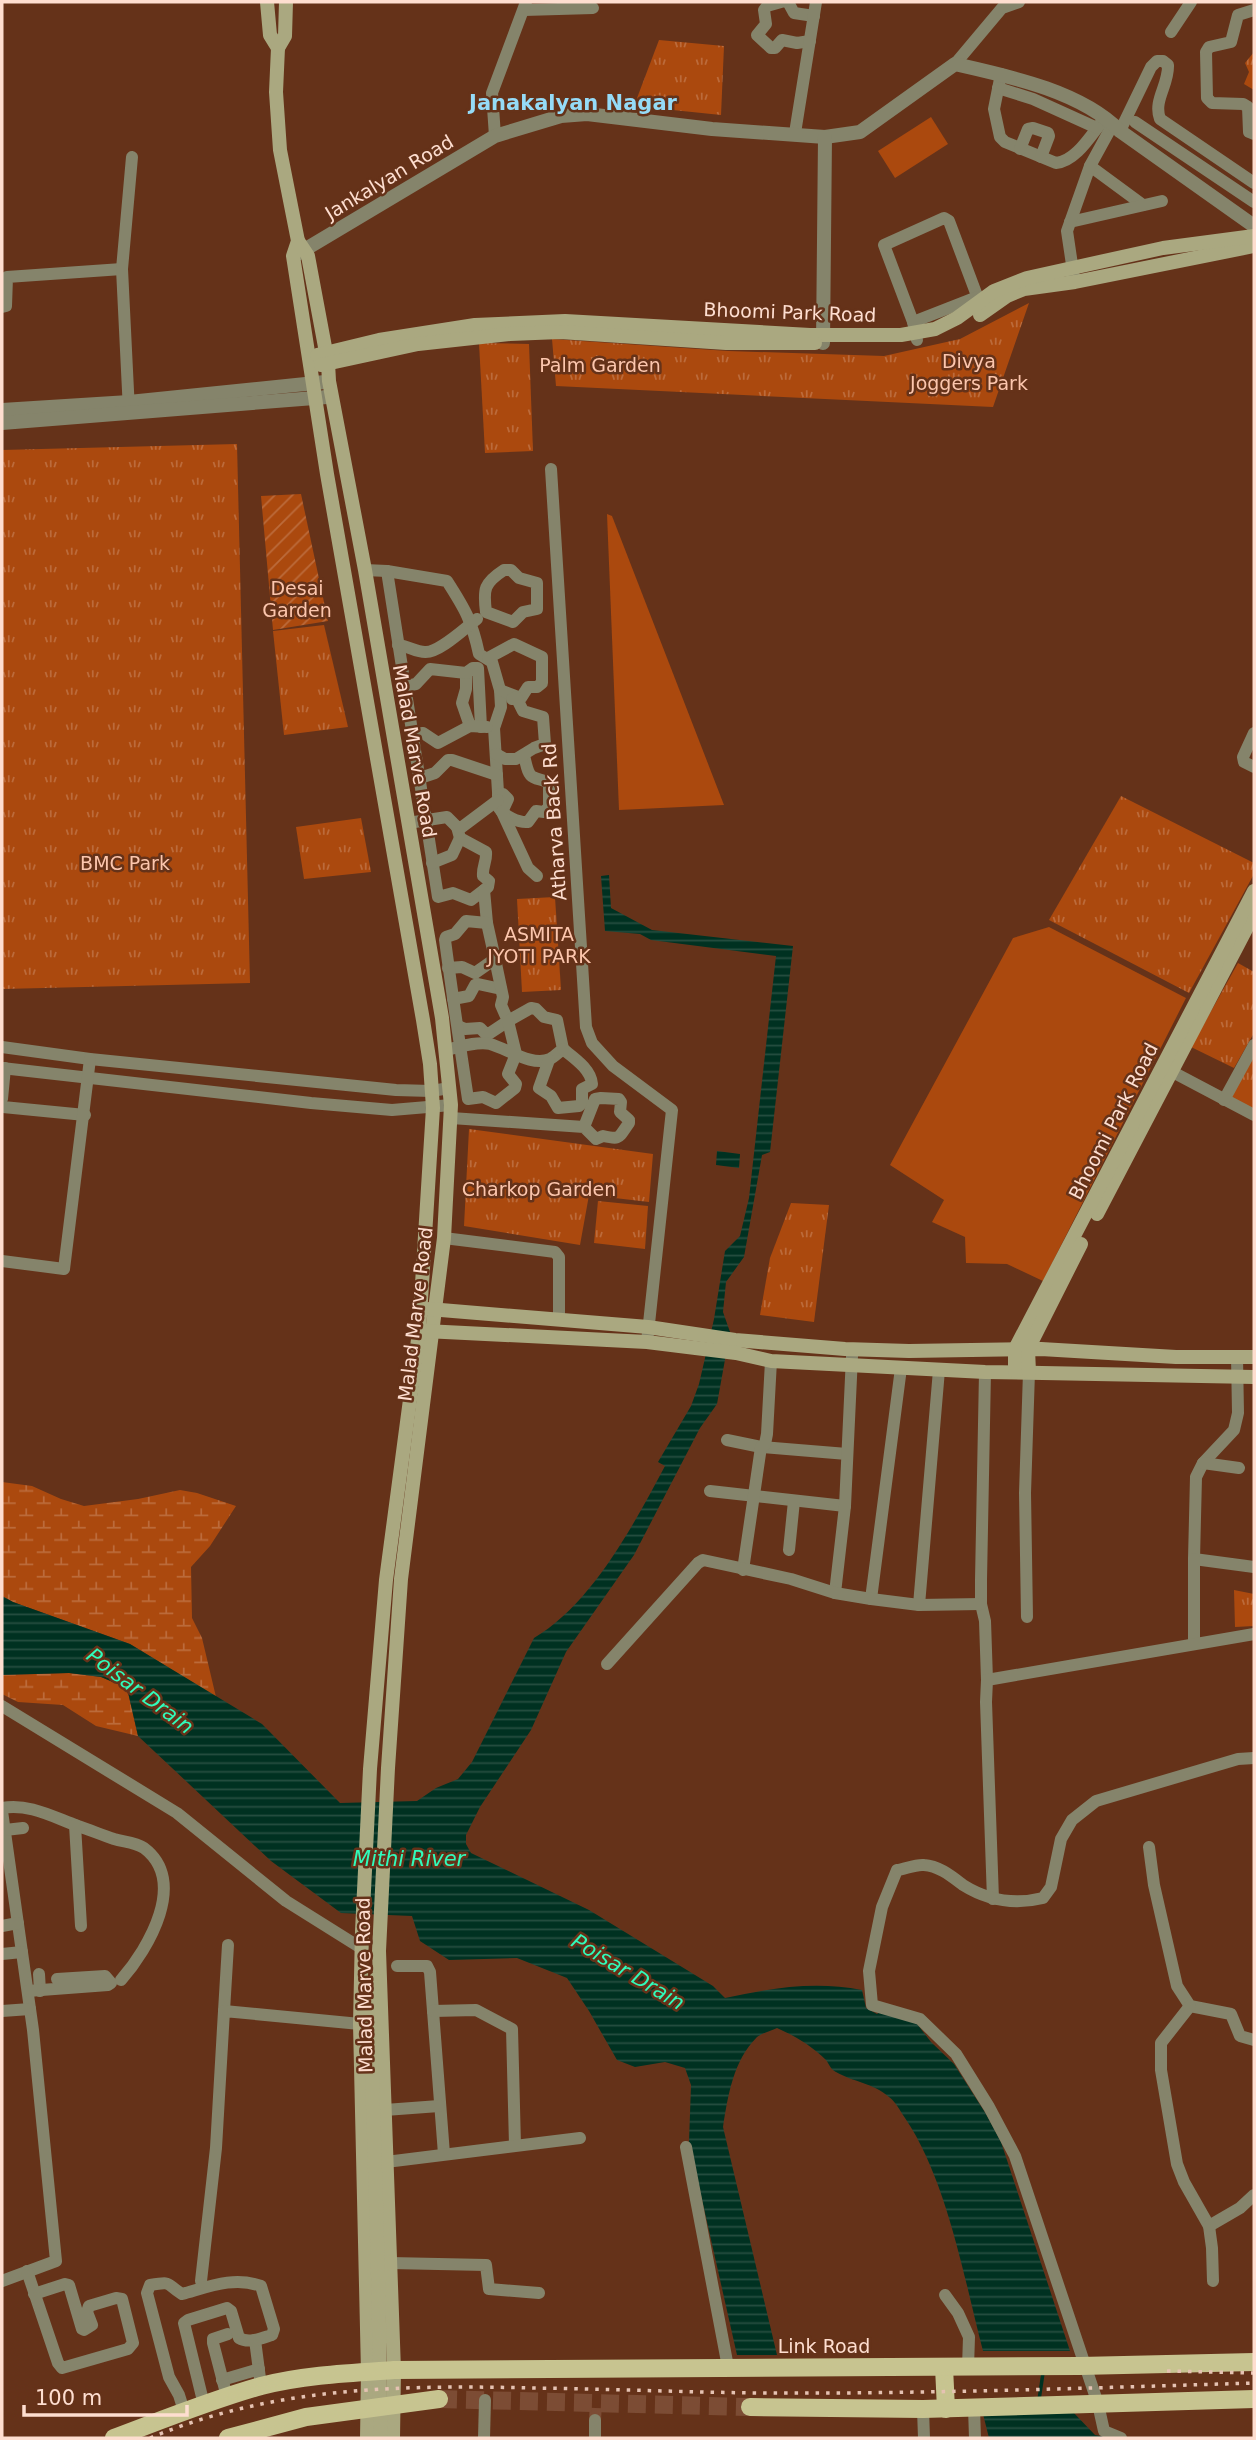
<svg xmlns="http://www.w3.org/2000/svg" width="1256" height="2440" viewBox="0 0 1256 2440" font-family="'DejaVu Sans',sans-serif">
<defs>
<pattern id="wetland-marsh" width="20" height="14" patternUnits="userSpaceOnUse" patternTransform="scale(1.75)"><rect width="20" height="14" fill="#ab490e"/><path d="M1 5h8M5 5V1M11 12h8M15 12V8" fill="none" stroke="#bc6b3b"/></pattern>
<pattern id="park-tufts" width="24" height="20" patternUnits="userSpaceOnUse" patternTransform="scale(1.75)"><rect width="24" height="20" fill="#ab490e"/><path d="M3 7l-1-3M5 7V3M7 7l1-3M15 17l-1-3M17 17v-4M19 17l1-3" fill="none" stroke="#bc6b3b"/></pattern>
<pattern id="garden-furrows" width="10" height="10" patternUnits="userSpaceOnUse" patternTransform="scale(1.75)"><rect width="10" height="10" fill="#ab490e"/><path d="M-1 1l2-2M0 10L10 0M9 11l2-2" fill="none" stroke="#bc6b3b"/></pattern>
<pattern id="water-rules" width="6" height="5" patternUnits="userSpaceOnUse" patternTransform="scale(1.75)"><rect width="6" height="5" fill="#003121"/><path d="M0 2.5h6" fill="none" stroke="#264e40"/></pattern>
</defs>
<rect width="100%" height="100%" fill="#653219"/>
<g fill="#ab490e">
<polygon points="931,117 948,144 895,178 878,151"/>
<polygon points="607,514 612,516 724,805 619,810"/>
<polygon points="1049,927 1186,998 1043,1281 1007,1264 966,1263 965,1237 932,1222 944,1200 890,1165 1013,938"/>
</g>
<g fill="url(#wetland-marsh)">
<polygon points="2,1482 32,1486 61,1499 84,1506 138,1499 180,1490 197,1493 236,1506 210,1546 191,1567 192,1618 202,1638 216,1697 130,1644 13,1602 2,1596"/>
<polygon points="69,1673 101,1677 127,1688 138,1736 96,1726 63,1705 18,1702 2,1694 2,1675"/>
</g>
<g fill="url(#park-tufts)">
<polygon points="659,40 724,46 721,115 634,106"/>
<polygon points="1254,52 1254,90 1244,84 1249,72 1245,63"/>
<polygon points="1029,303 993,407 556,386 552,339 728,351 884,356 960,339"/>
<polygon points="479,343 529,344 533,451 485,453"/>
<polygon points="237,444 250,983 2,989 2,450"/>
<polygon points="324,625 348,727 284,735 273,631"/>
<polygon points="1121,796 1254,863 1254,874 1189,993 1049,920"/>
<polygon points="361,818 371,872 304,879 296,827"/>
<polygon points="555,897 561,990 522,992 517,899"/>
<polygon points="1238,963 1254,972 1254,1033 1234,1068 1191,1047"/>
<polygon points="1254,1051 1254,1115 1227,1101"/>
<polygon points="469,1129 653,1154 649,1202 589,1195 580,1245 464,1226"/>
<polygon points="598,1201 648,1206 645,1249 594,1243"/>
<polygon points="791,1203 829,1205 814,1322 760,1315 770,1258"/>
<polygon points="1234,1590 1254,1594 1254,1626 1235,1627"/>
</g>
<polygon fill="url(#garden-furrows)" points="301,494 328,621 273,630 261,496"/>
<g fill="url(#water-rules)">
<path d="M609 875 611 908 652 930 793 946 770 1152 762 1155 744 1257 726 1282 723 1312 730 1332 717 1404 700 1428 634 1555 566 1652 531 1730 480 1807 466 1835V1844L471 1853 589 1910 713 1986 725 1998C772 1988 814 1981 862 1990L866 2008 877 2014 886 2008 914 2020 931 2042 954 2064 986 2114 1001 2142 1070 2351H983C964 2278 947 2180 905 2118 900 2111 896 2102 889 2097 873 2083 853 2082 836 2072 831 2070 829 2064 826 2060 812 2046 795 2036 777 2028 771 2031 762 2033 757 2037 733 2061 728 2096 723 2127L777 2355H737L689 2142 691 2085 685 2068 665 2062 635 2067 617 2060 589 2011 567 1978 517 1958 449 1960 420 1941 412 1916 341 1913 271 1861 138 1736 127 1688 101 1677 69 1673 2 1675V1596L13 1602 130 1644 262 1724 340 1803 417 1801 436 1788 458 1779 472 1762 534 1638C592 1604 634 1524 665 1466L658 1462 691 1406 699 1384 714 1319 725 1251 740 1236 749 1198 776 956 651 940 640 934 605 931 601 876Z"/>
<polygon points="717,1151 740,1154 739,1168 716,1165"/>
<polygon points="982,2410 1073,2412 1095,2435 1112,2438 989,2438"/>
</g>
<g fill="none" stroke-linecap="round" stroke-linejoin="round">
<polyline stroke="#003121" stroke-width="3.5" points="1039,2400 1043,2373"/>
<polyline stroke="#7c4c34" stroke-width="12" stroke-dasharray="12 6" stroke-linecap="butt" points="595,2420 596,2403"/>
<polyline stroke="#7c4c34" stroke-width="18" stroke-dasharray="18 9" stroke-linecap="butt" points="439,2399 750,2407"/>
<g stroke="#85846b" stroke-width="12">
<polyline points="781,2 767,6 764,10 766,24 757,35 771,48 775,48 782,40 797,43 810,41"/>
<polyline points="786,2 788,2 794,13 814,16"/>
<polyline points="524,10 593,8"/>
<polyline points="1254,10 1238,15 1231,42 1209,47 1206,52 1207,98 1212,103 1243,104 1248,107 1249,132 1254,134"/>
<polyline points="1171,32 1191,2"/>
<polyline points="955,64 1002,8 1019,2"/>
<path d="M1001 74 994 109 1000 137 1005 142 1056 163C1077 161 1092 133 1105 118"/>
<polyline points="998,88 1033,99 1097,128"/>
<polyline points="1135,122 1254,202"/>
<path d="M1120 131 1151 67 1157 61H1163L1168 65C1169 85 1153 100 1160 119L1254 183"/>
<polyline points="795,133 816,2"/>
<polyline points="495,136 492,93 526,2"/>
<polyline points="1020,149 1028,129 1033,128 1048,133 1049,136 1041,157"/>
<polyline points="1090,166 1143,205"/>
<polyline points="1070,222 1162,201"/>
<polyline points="1074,278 1067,231 1090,166 1113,124"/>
<polyline points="2,307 6,306 7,277 122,269"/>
<polyline points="913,322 884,245 944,218 949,221 982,309"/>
<polyline points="917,340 913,322 977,297"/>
<polyline points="129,411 122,269 132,157"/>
<polyline points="551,469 586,1027 592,1043 613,1066 672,1110 647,1342"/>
<path d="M365 570 387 571 447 581C465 609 472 621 479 654L492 662 500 690 501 707 494 728 499 808C504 816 519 823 528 822L536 811 544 812 549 807V784C543 778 540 781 533 777 527 774 526 762 524 756"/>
<path d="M504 570H511L519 578 537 583V609L523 612 513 622 486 612C483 589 484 583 504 570Z"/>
<path d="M387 571 438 897 453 893 471 900 488 887 489 881 483 876C482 867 487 861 486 852L460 838 457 827"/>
<path d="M398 645C408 646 416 652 425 652 439 653 465 628 477 619"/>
<polyline points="488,658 514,644 542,657 542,683 537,687 528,687 521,698 500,690"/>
<polyline points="466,673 466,689 462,703 470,726"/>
<polyline points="405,686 416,684 430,669 466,673 473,668 478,668 481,727"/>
<polyline points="1254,733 1243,757 1244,762 1254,767"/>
<polyline points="412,734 423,733 438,743 470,726 487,727"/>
<polyline points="496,754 505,759 516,759 534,748 545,744 543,717 523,711 516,697 512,699"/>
<polyline points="420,778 435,773 448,760 452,760 497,775"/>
<polyline points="498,795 503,794 508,799 502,812 528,868 537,876"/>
<polyline points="408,823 447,817 457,827 462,827 498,800"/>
<polyline points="432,863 452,855 460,838"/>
<polyline points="448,968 462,967 475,973 495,959 487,923 484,890"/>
<polyline points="453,999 469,996 475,985 478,984 501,989"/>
<polyline points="458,1026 465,1029 480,1028 487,1035 508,1021 501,1005 503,997 495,959"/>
<polyline points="2,1047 90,1059 396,1090 431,1091 450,1088"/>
<path d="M446 1050C459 1047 477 1041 490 1044 508 1049 532 1067 550 1059 554 1057 559 1052 563 1049L557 1020 544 1017 536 1009 531 1008 508 1021 516 1054 508 1074 516 1084 515 1088 496 1103 483 1097 468 1099C460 1046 452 993 445 940L446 937 455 934 466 921 487 923"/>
<path d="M549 1060 539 1088 551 1096 558 1108 579 1106 582 1103V1089L592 1084C591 1069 574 1058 563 1049"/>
<polyline points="2,1068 311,1103 392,1110 451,1105"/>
<polyline points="1165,1068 1254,1115"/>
<polyline points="2,1099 5,1068"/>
<polyline points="1224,1100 1254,1045"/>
<polyline points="2,1105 3,1107 85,1115"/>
<path d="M451 1118 584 1127 596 1139 603 1136C621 1140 618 1138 629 1123V1120L620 1112 621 1102 619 1099 601 1098 595 1099 584 1127"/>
<polyline points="444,1238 555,1252 559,1257 559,1319"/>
<polyline points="2,1261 64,1269 90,1059"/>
<polyline points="1237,1357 1238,1413 1234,1430 1203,1463 1196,1477 1194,1559 1254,1567"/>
<polyline points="985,1372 981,1580 981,1604 985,1621 987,1680"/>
<polyline points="727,1440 761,1447 847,1454"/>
<polyline points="1203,1463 1239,1468"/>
<polyline points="710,1491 845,1506"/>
<polyline points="789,1550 794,1501"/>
<polyline points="743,1570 761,1447 765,1444 767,1434 771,1361"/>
<polyline points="835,1593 845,1506 852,1356"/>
<polyline points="871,1599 901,1368"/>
<polyline points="919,1605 939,1370"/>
<polyline points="1027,1617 1025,1493 1029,1372"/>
<polyline points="1194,1643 1194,1559"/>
<polyline points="607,1664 698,1563 703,1560 791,1579 835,1593 871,1599 919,1605 981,1604"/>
<polyline points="2,1706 177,1813 286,1901 361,1948"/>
<path d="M2 1808C29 1803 53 1817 78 1826 90 1830 102 1835 114 1839 124 1842 135 1842 144 1848 188 1881 149 1948 121 1980"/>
<polyline points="2,1811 33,2030 56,2261 2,2281"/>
<polyline points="75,1825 81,1926"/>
<polyline points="5,1830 23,1828"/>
<polyline points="1149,1847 1154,1885 1177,1986 1190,2006 1231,2014 1240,2036 1254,2040"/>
<polyline points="993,1899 986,1702 987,1680 1254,1634"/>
<polyline points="2,1926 18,1923"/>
<polyline points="2,1954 22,1952"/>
<polyline points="397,1966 427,1966 430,1972 444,2154"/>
<polyline points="39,1974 40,1991"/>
<polyline points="28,1991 108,1985 111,1983 105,1976 57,1979"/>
<polyline points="1190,2006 1161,2043 1161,2070 1177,2164 1184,2182 1209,2226 1212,2248 1213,2281"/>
<polyline points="2,2011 30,2009"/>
<polyline points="224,2011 228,1945"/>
<polyline points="433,2011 476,2010 512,2029 515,2145"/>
<polyline points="385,2110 439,2106"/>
<polyline points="686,2147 728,2367"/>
<polyline points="386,2162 580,2138"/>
<polyline points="1209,2226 1240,2208 1254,2195"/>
<polyline points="390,2263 486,2265 489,2289 539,2293"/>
<polyline points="27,2271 58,2363 62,2368 128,2349 133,2343 122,2299 116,2298 89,2306 87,2312 92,2325 84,2330 82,2329 69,2285 65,2284 34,2294"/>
<polyline points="201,2281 216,2148 224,2011 360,2024"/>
<polyline points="945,2295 958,2313 969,2337 968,2367"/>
<polyline points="255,2340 261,2386"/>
<polyline points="222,2380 259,2369"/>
<polyline points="227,2397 213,2343 213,2339 228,2334"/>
<polyline points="974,2408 975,2438"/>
<polyline points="923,2409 924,2438"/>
<path d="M184 2411 179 2395 169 2377 147 2293 150 2285C174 2281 165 2284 182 2294 208 2287 234 2276 261 2286L274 2329 272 2335C262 2338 249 2344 239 2338L231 2311 227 2308 188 2320 184 2323 204 2405"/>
<polyline points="484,2438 485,2400"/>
<polyline points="595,2438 595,2420"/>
<path d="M1121 2438 1104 2431 1098 2404 1015 2156 989 2107 956 2054 920 2019 872 2005 869 1971 882 1907 897 1870C905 1869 916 1864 924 1865 939 1866 951 1876 963 1885 987 1900 1015 1905 1043 1898L1051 1887 1061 1839 1072 1820 1096 1801 1238 1759 1254 1758"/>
</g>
<g stroke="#85846b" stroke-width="14">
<path d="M294 256 495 136 561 116 587 114 712 129 825 137 860 132 955 64C1008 76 1081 91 1120 131L1254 226"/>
<polyline points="823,343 825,137"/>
<polyline points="2,410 129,402 325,382"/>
<polyline points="2,423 327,397"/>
</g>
<g stroke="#aaa880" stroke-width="14">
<polyline points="267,2 270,35 278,48 276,92 280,150 298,241 293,256 327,474 423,1020 430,1064 433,1108 419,1332 386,1580 370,1769 362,1931 360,2024 368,2372 367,2438"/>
<polyline points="278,48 285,36 286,2"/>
<polyline points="298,241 308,256 328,363 329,381 365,570 442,1018 451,1105 444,1238 401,1579 388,1768 379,1951 394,2370 393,2438"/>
<polyline points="980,315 1007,296 1024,289 1075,282 1254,246"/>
<polyline points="317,355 379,340 475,325 565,321 810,335 901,335 935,329 957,318 994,291 1027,278 1163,248 1254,236"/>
<polyline points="321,365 418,344 510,334 560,332 726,343 815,343"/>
<polyline points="1097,1214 1254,914"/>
<polyline points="429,1309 648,1327 735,1340 845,1349 909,1351 1041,1349 1176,1357 1254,1357"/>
<polyline points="425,1331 647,1342 736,1353 771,1361 985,1372 1254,1377"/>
<polyline points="1015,1371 1015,1349 1254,891"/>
<polyline points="1029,1372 1028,1349 1081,1244"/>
<path d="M376 1979 370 1996C373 2143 381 2291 380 2438"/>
</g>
<g stroke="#c7c490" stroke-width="18">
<polyline points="944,2367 946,2409"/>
<polyline points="750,2407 923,2409 1254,2399"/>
<path d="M114 2438C162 2420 211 2400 261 2386 304 2375 350 2373 394 2370L1080 2366 1254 2362"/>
<polyline points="228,2438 306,2417 439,2399"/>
</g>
<g stroke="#e5c2b2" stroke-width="3.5" stroke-dasharray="3.5 7" stroke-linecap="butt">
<polyline points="1167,2371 1254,2373"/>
<path d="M150 2438C274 2386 403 2385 534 2388 609 2389 683 2392 758 2393 923 2394 1089 2388 1254 2383"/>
</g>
</g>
<g text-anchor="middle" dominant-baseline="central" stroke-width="5" stroke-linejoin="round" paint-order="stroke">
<g font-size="19" fill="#feded0" stroke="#653219">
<text transform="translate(389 177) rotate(-31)">Jankalyan Road</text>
<text transform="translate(790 312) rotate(2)">Bhoomi Park Road</text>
<text transform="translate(415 751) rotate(80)">Malad Marve Road</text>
<text transform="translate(554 822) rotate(-94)">Atharva Back Rd</text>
<text transform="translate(1113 1121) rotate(-63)">Bhoomi Park Road</text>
<text transform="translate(415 1314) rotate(-83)">Malad Marve Road</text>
<text transform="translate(364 1985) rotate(-91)">Malad Marve Road</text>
<text x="824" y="2346">Link Road</text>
</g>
<g font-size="19" fill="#fcc6ad" stroke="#653219">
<text x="969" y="361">Divya<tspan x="969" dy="22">Joggers Park</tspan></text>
<text x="600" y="365">Palm Garden</text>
<text x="297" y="588">Desai<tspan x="297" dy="22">Garden</tspan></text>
<text x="125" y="863">BMC Park</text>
<text x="539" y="934">ASMITA<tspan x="539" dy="22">JYOTI PARK</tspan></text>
<text x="539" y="1189">Charkop Garden</text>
</g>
<g font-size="21" font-weight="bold" fill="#95dbf7" stroke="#653219">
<text x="573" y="103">Janakalyan Nagar</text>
</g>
<g font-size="21" font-style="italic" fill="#30fbbb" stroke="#653219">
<text transform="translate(140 1691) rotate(37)">Poisar Drain</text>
<text x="409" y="1859">Mithi River</text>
<text transform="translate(628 1972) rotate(31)">Poisar Drain</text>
</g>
</g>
<rect width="1256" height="2440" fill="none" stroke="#feded0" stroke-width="7"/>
<path d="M24 2405v10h163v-10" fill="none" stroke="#feded0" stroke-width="3.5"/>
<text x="35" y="2405" font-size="21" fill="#feded0" stroke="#653219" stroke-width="5" paint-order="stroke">100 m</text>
</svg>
